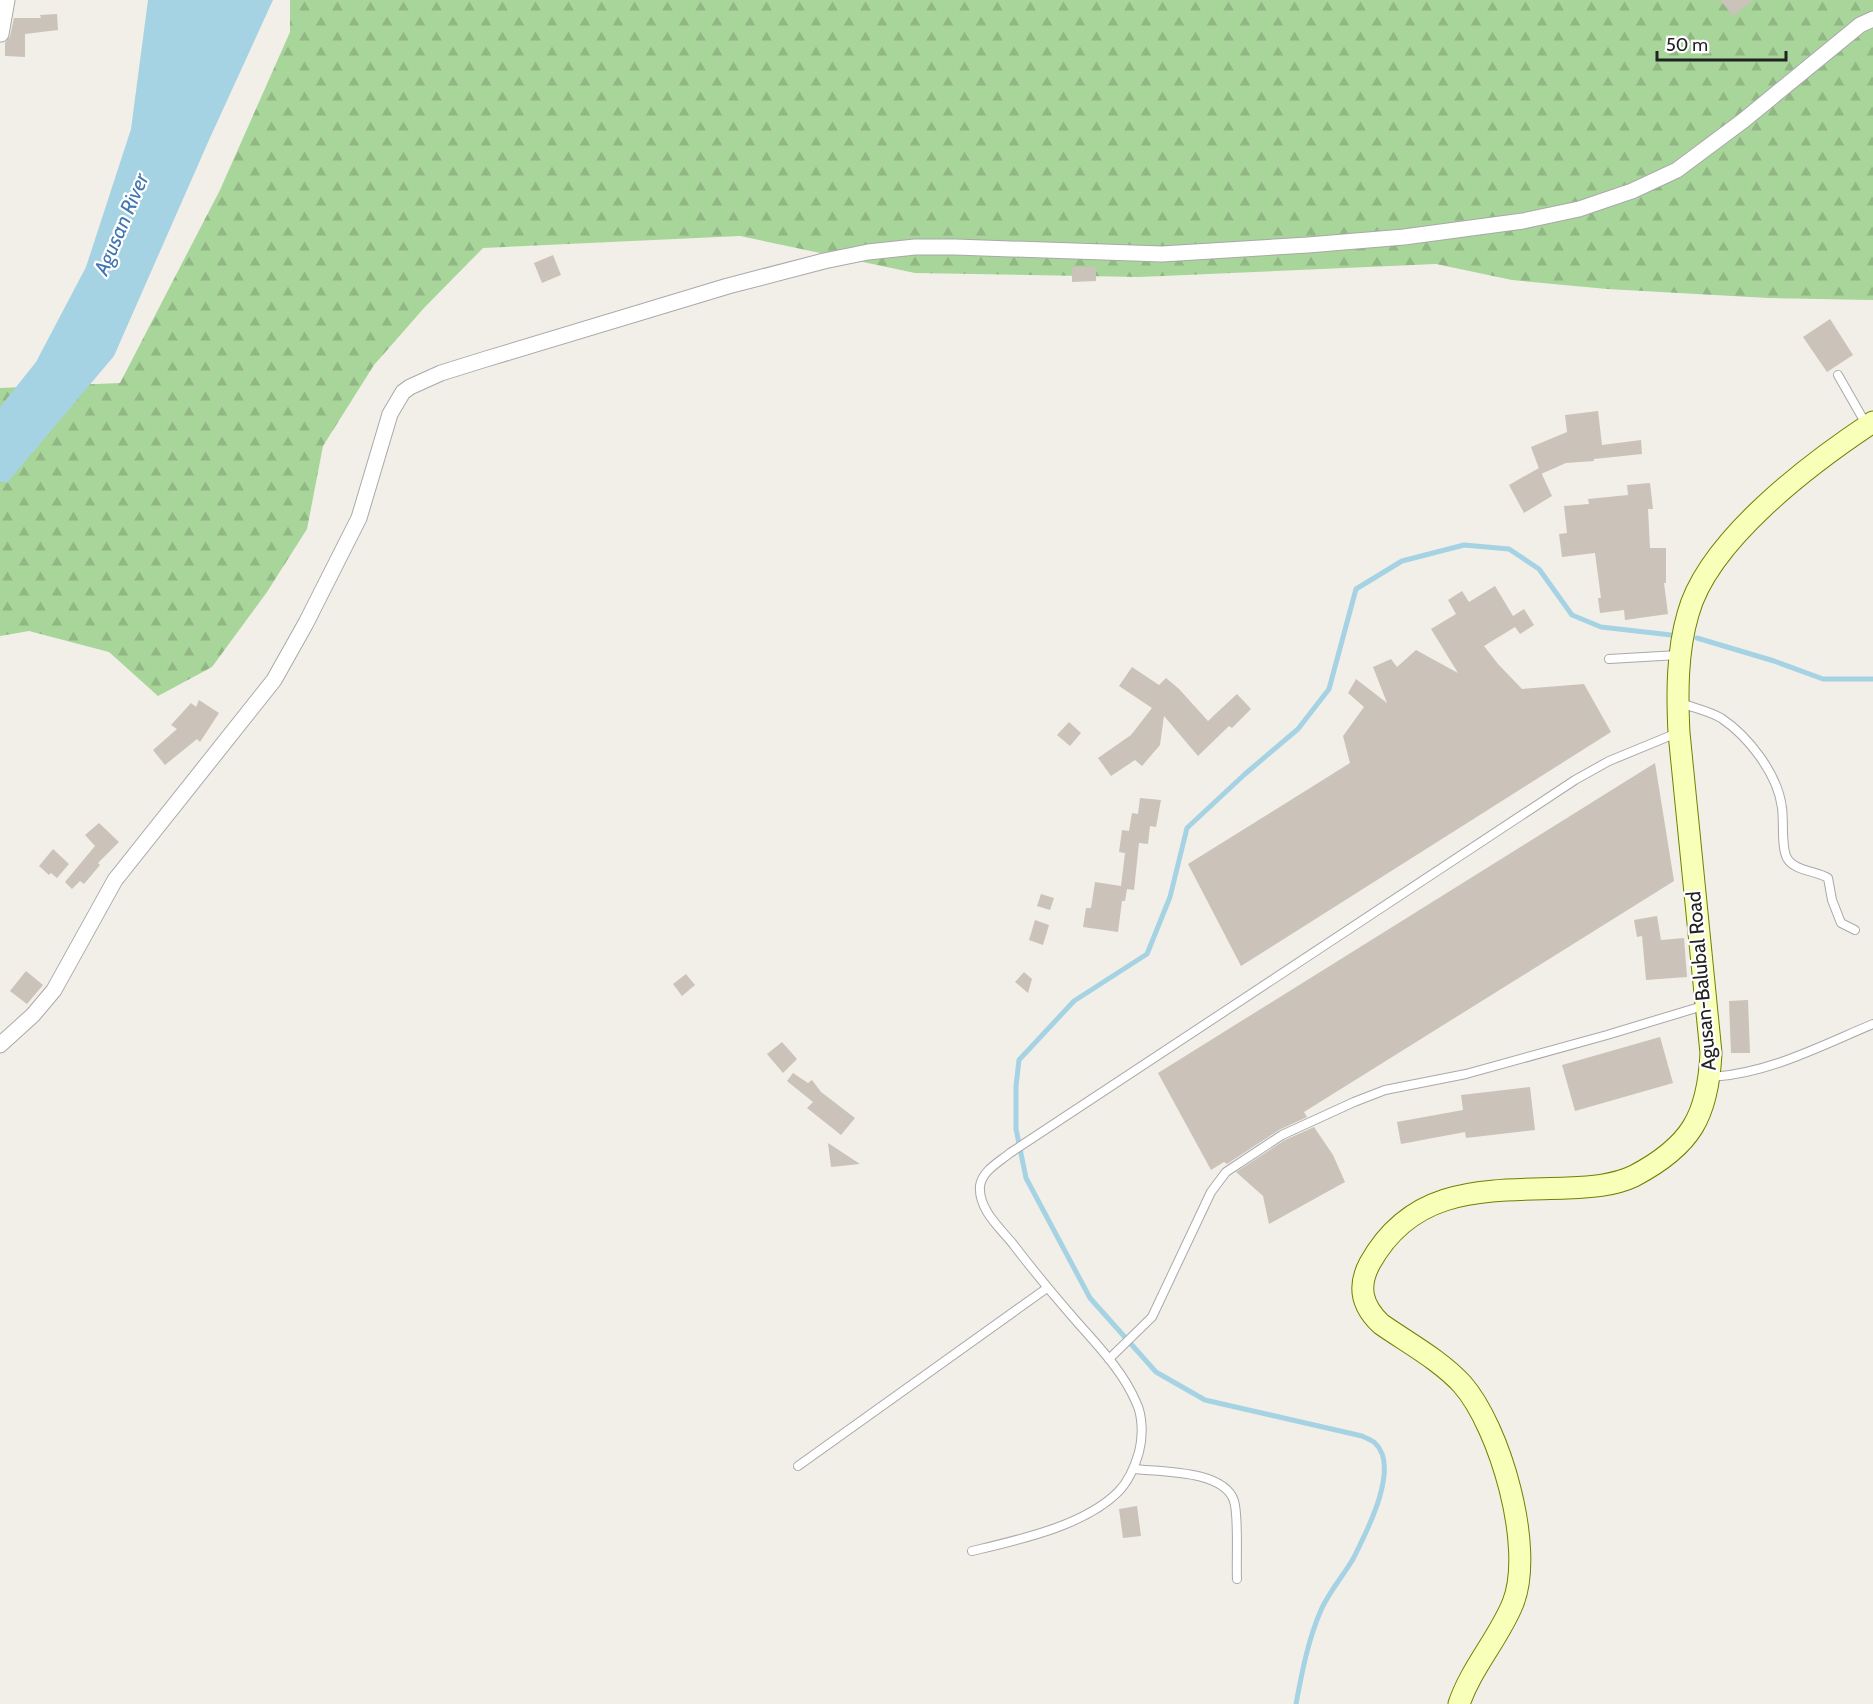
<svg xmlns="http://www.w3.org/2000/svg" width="1873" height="1704" viewBox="0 0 1873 1704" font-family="Cabin,sans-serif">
<defs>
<pattern id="forest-firs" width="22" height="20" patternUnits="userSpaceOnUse" patternTransform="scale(1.5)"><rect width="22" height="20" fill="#a8d599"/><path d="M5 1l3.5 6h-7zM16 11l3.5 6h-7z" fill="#90b784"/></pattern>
</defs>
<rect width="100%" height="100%" fill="#f2efe8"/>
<polygon fill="url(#forest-firs)" points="290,0 1873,0 1873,300 1768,298 1607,289 1512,280 1436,264 1139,277 915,273 740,236 483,248 424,308 374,365 323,446 307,529 267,592 212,667 158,696 109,652 29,631 0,636 0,388 120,383 220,190 290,32"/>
<polygon fill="#a5d3e3" points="148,0 273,0 209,140 114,356 7,483 0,481 0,407 36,362 86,267 131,129"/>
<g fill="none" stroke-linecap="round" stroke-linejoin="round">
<g stroke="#a5d3e3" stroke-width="5">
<polyline points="1697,638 1774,661 1823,679 1873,679"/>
<path d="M1296 1704C1302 1672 1308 1640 1321 1610 1329 1592 1343 1576 1353 1559 1366 1533 1401 1467 1375 1443 1372 1440 1366 1438 1362 1436L1205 1400 1156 1372 1090 1298 1026 1178 1016 1129V1086L1019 1060 1074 1001 1147 954 1170 897 1187 828 1245 774 1298 729 1329 689 1356 589 1402 561 1464 545 1509 549 1539 569 1572 615 1601 627 1671 635"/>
</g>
</g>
<g fill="#cbc2ba">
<polygon points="1720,0 1753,0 1733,16"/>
<polygon points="57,14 58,30 25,34 25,57 5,56 5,43 10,36 14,18 41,18 40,15"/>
<polygon points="553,255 561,275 542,283 534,263"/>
<polygon points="1072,267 1096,267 1096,281 1072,282"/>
<polygon points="1830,319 1853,355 1827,372 1803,337"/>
<polygon points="1598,411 1602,445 1641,440 1642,454 1594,459 1594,461 1566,463 1541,474 1531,447 1567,432 1565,415"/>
<polygon points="1539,468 1552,496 1524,513 1509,485"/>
<polygon points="1650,483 1653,509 1648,509 1650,548 1666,548 1666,583 1664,583 1668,614 1625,620 1624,610 1600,613 1598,598 1601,598 1595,553 1562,557 1559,534 1567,533 1564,506 1589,504 1588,499 1628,495 1627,485"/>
<polygon points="1495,586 1513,616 1524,609 1534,625 1520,634 1515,627 1484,646 1498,664 1522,689 1584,684 1611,732 1241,966 1188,864 1350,763 1343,736 1364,707 1348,693 1356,679 1387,703 1373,667 1391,659 1397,667 1416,650 1458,673 1431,629 1456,614 1448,600 1462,591 1469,602"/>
<polygon points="1132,667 1159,685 1166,678 1179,689 1208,721 1237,694 1251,709 1232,728 1229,726 1198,756 1164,716 1160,745 1142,766 1135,760 1111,776 1098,758 1131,735 1152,708 1119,686"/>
<polygon points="199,700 219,713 200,742 197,739 165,765 153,750 177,729 171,725 191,703 196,707"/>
<polygon points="1069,722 1081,733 1070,746 1057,735"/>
<polygon points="1655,763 1674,881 1304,1112 1307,1117 1279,1130 1227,1164 1224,1162 1211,1170 1158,1073"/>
<polygon points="1140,798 1161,800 1156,827 1150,826 1148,844 1139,843 1134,890 1127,889 1125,901 1122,901 1118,932 1083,927 1086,908 1091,908 1095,882 1121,886 1125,853 1119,852 1122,830 1129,831 1132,813 1138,814"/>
<polygon points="99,823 119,842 98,863 100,865 84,884 80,881 72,889 65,882 95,846 85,835"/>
<polygon points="53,849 69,864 57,878 51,873 49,875 39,866"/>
<polygon points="1041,894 1054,898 1050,910 1037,906"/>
<polygon points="1657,916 1661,940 1684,938 1687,977 1646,980 1642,936 1637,937 1634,920"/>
<polygon points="1035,920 1049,925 1043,945 1029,940"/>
<polygon points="26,971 43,985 27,1004 10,991"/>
<polygon points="1024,972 1032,979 1028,993 1015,982"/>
<polygon points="686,974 695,985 682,996 673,984"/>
<polygon points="1748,1000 1750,1053 1731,1053 1729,1001"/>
<polygon points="1660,1037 1673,1083 1575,1111 1562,1065"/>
<polygon points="782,1042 797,1059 783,1073 767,1054"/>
<polygon points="793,1073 808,1083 812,1080 821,1092 855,1118 841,1135 807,1108 813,1102 787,1081"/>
<polygon points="1530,1087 1535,1130 1466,1138 1465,1132 1401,1144 1397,1122 1463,1110 1461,1095"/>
<polygon points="1314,1127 1333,1155 1345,1182 1269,1224 1263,1196 1236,1172 1285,1140"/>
<polygon points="828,1143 860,1164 831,1167"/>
<polygon points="1137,1506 1141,1536 1123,1538 1119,1509"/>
</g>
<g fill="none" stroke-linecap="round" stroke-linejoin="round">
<defs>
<g id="service">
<polyline points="1838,375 1866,424"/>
<polyline points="1609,659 1678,655"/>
<path d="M1681 703C1694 708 1709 711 1721 718 1748 736 1778 774 1782 808 1784 821 1781 847 1787 858 1794 871 1817 871 1828 878L1832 900 1841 923 1855 930"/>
<path d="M1712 1077C1770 1073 1820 1046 1873 1024"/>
<polyline points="1109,1359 1152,1317 1211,1192 1226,1172 1282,1135 1354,1102 1385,1090 1466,1074 1607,1035 1706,1005"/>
<polyline points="798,1466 1047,1288"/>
<path d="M1134 1469C1161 1472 1224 1470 1234 1501 1239 1517 1236 1560 1237 1579"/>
<path d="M972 1551C1018 1540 1084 1526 1118 1492 1129 1481 1135 1466 1139 1452 1143 1437 1143 1416 1136 1402 1122 1369 1094 1342 1071 1315 1051 1292 1032 1269 1013 1244 1000 1228 978 1209 980 1186 982 1171 999 1162 1010 1153L1575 780 1609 761 1677 733"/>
</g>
<g id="minor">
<polyline points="1,34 7,0"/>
<polyline points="0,1045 33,1015 54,990 115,880 274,680 306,623 359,518 390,414 403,392 410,387 441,373 486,359 728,286 824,261 868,252 915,247 955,247 1162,254 1308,245 1404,237 1523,221 1579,209 1632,191 1677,170 1744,120 1860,25 1873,19"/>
</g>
<path id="secondary" d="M1459 1704C1471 1668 1499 1638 1513 1603 1535 1548 1500 1427 1462 1384 1440 1360 1408 1343 1381 1324 1362 1306 1357 1287 1370 1263 1414 1184 1488 1191 1567 1188 1589 1187 1613 1186 1634 1176 1691 1146 1708 1116 1711 1053L1679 733C1677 693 1677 652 1688 614 1708 540 1811 463 1873 422"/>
</defs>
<use href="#service" stroke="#a9a9a9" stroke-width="10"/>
<use href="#minor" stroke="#a9a9a9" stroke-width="17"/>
<use href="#secondary" stroke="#6e8100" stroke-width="23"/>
<use href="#service" stroke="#fff" stroke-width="8"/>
<use href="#minor" stroke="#fff" stroke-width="15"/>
<use href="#secondary" stroke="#f8ffb9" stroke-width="21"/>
</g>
<g text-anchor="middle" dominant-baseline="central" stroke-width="4.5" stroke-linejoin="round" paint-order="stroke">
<g font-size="20" fill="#222" stroke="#fff">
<text transform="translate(1701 981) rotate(-95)">Agusan-Balubal Road</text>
</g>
<g font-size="21" font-style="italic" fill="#4176b2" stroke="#fff">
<text transform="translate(121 224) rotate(-67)">Agusan River</text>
</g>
</g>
<path d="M1657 51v9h129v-9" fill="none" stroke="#222222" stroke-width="3"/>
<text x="1666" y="51" font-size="18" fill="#222222" stroke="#ffffff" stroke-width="4.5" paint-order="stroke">50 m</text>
</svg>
